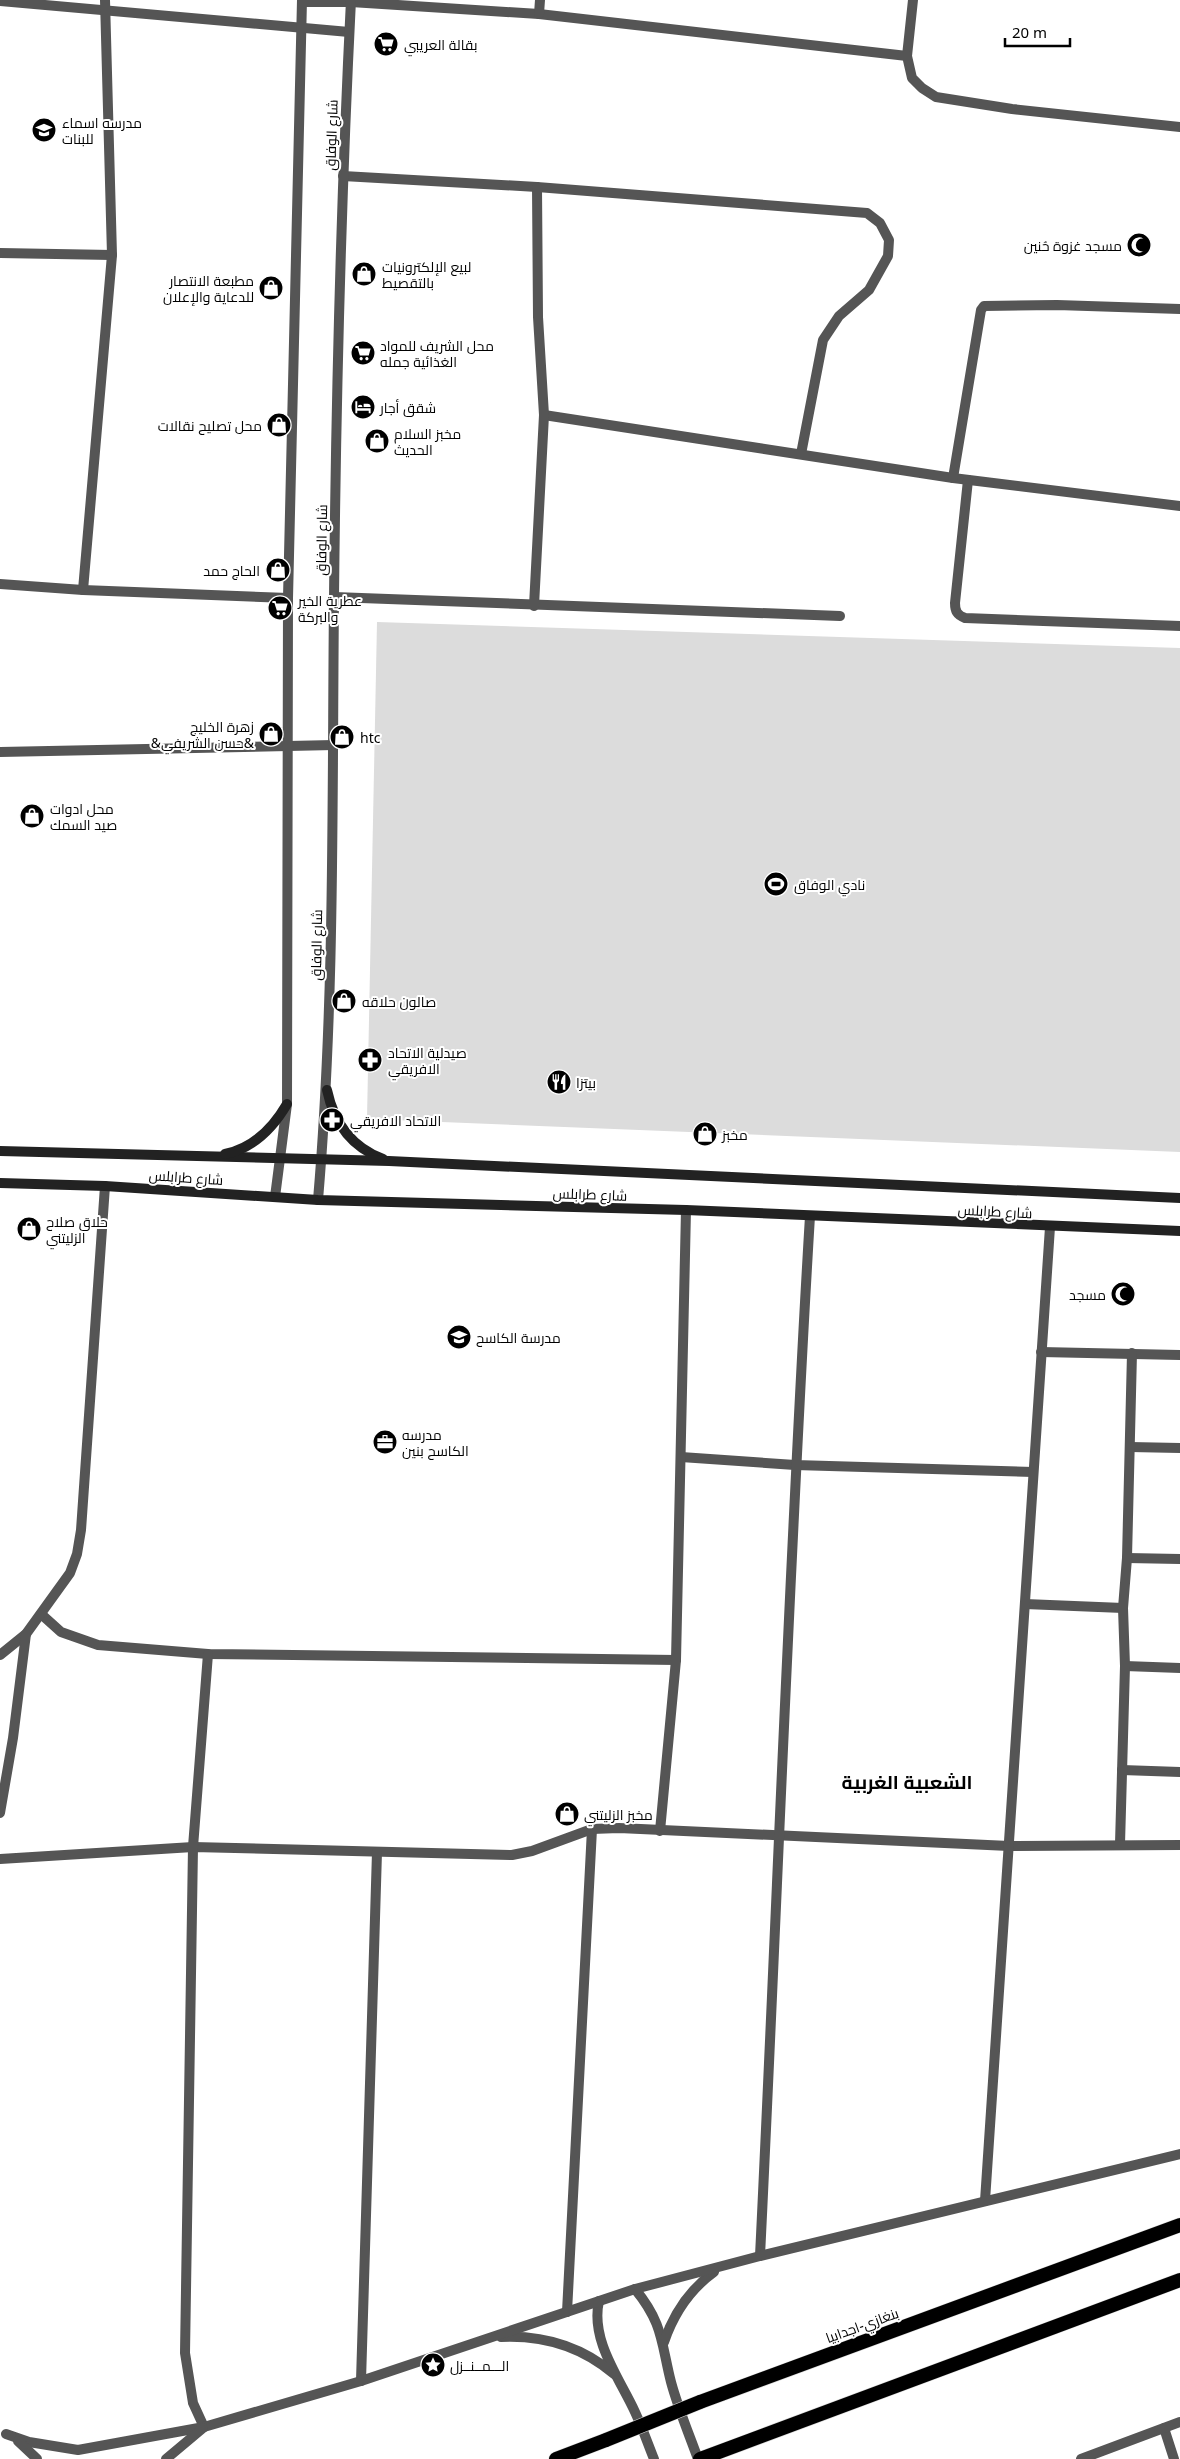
<svg xmlns="http://www.w3.org/2000/svg" width="1180" height="2459" viewBox="0 0 1180 2459" font-family="'Noto Sans',Cairo,sans-serif">
<rect width="100%" height="100%" fill="#fff"/>
<polygon fill="#dcdcdc" points="377,622 1180,648 1180,1152 367,1119"/>
<g fill="none" stroke-linecap="round" stroke-linejoin="round">
<defs>
<g id="trunk">
<polyline points="700,2402 1180,2225"/>
<polyline points="556,2459 606,2440"/>
<polyline points="700,2459 1180,2280"/>
</g>
</defs>
<use href="#trunk" stroke="#dbdbdb" stroke-width="15"/>
<g stroke="#555" stroke-width="10">
<polyline points="913,0 907,56 912,78 922,88 936,97 1012,109 1180,127"/>
<polyline points="0,1 349,32"/>
<polyline points="302,2 351,2 539,14 907,56"/>
<polyline points="539,14 540,0"/>
<polyline points="343,176 537,187 867,213 880,223 889,240 888,256 869,290 839,316 823,340 801,454"/>
<polyline points="0,253 112,255"/>
<polyline points="544,415 953,478 1180,506"/>
<polyline points="953,478 981,310 984,306 1057,305 1180,309"/>
<path d="M968 480 955 603C955 611 957 615 965 618L1180 626"/>
<polyline points="0,584 83,590 288,598"/>
<polyline points="83,590 112,255 105,0"/>
<polyline points="334,597 840,616"/>
<polyline points="534,606 544,415 538,317 537,187"/>
<polyline points="0,752 334,745"/>
<polyline points="1041,1352 1180,1355"/>
<polyline points="1130,1447 1180,1448"/>
<polyline points="681,1457 795,1465 1033,1472"/>
<polyline points="1127,1558 1180,1559"/>
<polyline points="1025,1604 1123,1608"/>
<polyline points="41,1614 61,1632 98,1645 208,1654 676,1660"/>
<polyline points="1125,1666 1180,1668"/>
<polyline points="1122,1770 1180,1772"/>
<polyline points="660,1831 676,1660 686,1210"/>
<polyline points="1120,1844 1125,1666 1123,1608 1127,1558 1132,1353"/>
<polyline points="0,1859 193,1847 512,1855 532,1851 592,1829 619,1828 1009,1846 1180,1845"/>
<polyline points="985,2201 1050,1227"/>
<path d="M760 2256C777 1909 789 1563 810 1216"/>
<polyline points="567,2312 592,1829"/>
<polyline points="361,2381 377,1852"/>
<polyline points="204,2427 193,2403 185,2353 193,1847 208,1654"/>
<polyline points="1164,2428 1174,2459"/>
<polyline points="1081,2459 1180,2422"/>
</g>
<g stroke="#555" stroke-width="10">
<polyline points="275,1197 287,1104 288,598 302,0"/>
<path d="M318 1200C335 1000 332 798 334 597 336 398 341 199 351 0"/>
<polyline points="0,1655 26,1634 70,1573 77,1554 81,1530 105,1186"/>
<polyline points="0,1813 13,1738 26,1634"/>
<path d="M635 2289C663 2323 661 2342 671 2382 678 2408 689 2434 698 2459"/>
<path d="M599 2301C590 2340 620 2379 635 2412 642 2427 648 2444 654 2459"/>
<path d="M501 2337C544 2335 581 2346 614 2374"/>
<path d="M664 2342C674 2313 689 2290 714 2272"/>
<polyline points="6,2434 29,2442 78,2450 204,2427 361,2381 635,2289 760,2256 1180,2154"/>
<polyline points="18,2441 37,2459"/>
<polyline points="166,2459 203,2428"/>
</g>
<g stroke="#222" stroke-width="10">
<path d="M327 1090C334 1123 351 1147 383 1159"/>
<polyline points="0,1151 389,1161 1180,1198"/>
<path d="M225 1154C254 1148 273 1128 287 1104"/>
<polyline points="0,1183 105,1186 318,1200 686,1210 1180,1231"/>
</g>
<use href="#trunk" stroke="#000" stroke-width="14"/>
<defs>
<polyline id="trunk-bridge" points="606,2440 700,2402"/>
</defs>
<use href="#trunk-bridge" stroke="#dbdbdb" stroke-width="15" stroke-linecap="butt"/>
<use href="#trunk-bridge" stroke="#000" stroke-width="14"/>
</g>
<defs>
<symbol id="supermarket-disc" viewBox="-11 -11 22 22"><circle r="9.5" fill="#000" stroke="#fff"/><path d="M-6-5.5h2.5l.6 2H6L4.5 2H-2.5L-4.4-4H-6ZM-1.5 3.2a1.3 1.3 0 1 0 .1 0ZM3 3.2a1.3 1.3 0 1 0 .1 0Z" fill="#fff"/></symbol>
<symbol id="school-disc" viewBox="-11 -11 22 22"><circle r="9.5" fill="#000" stroke="#fff"/><path d="M0-5L7-2L0 1L-7-2ZM-4 1L0 2.5L4 1V4Q0 6-4 4Z" fill="#fff"/></symbol>
<symbol id="mosque-disc" viewBox="-11 -11 22 22"><circle r="9.5" fill="#000" stroke="#fff"/><path d="M3.5-4.9A6 6 0 1 0 3.5 4.9A5 5 0 1 1 3.5-4.9Z" fill="#fff"/></symbol>
<symbol id="shop-disc" viewBox="-11 -11 22 22"><circle r="9.5" fill="#000" stroke="#fff"/><path d="M-5-2.5h2.3a2.7 3.5 0 0 1 5.4 0H5L5.5 6h-11ZM-1.5-2.5h3a1.5 2.3 0 0 0-3 0Z" fill="#fff"/></symbol>
<symbol id="hotel-disc" viewBox="-11 -11 22 22"><circle r="9.5" fill="#000" stroke="#fff"/><path d="M-6-4.5h1.5V1H6V5H4.5V3h-9V5H-6ZM-4 0a1.8 1.8 0 1 1 3.6 0ZM.5 0V-2.5h3Q6-2.5 6 0Z" fill="#fff"/></symbol>
<symbol id="stadium-disc" viewBox="-11 -11 22 22"><circle r="9.5" fill="#000" stroke="#fff"/><path d="M0-5a6.5 5 0 1 0 0 10a6.5 5 0 1 0 0-10ZM-3.5-1.8h7v3.6h-7Z" fill="#fff"/></symbol>
<symbol id="pharmacy-disc" viewBox="-11 -11 22 22"><circle r="9.5" fill="#000" stroke="#fff"/><path d="M-2-6h4v4h4v4h-4v4h-4v-4h-4v-4h4Z" fill="#fff"/></symbol>
<symbol id="restaurant-disc" viewBox="-11 -11 22 22"><circle r="9.5" fill="#000" stroke="#fff"/><path d="M-5-6h1v4h1v-4h1v4h1v-4h1v5L-1.5 .5V6h-2V.5L-5-1ZM5-6V6H3V1.5H1.5Q1.5-4 5-6Z" fill="#fff"/></symbol>
<symbol id="office-disc" viewBox="-11 -11 22 22"><circle r="9.5" fill="#000" stroke="#fff"/><path d="M-6-3h4V-5.5h4V-3h4V5H-6ZM-1-4.5V-3h2v-1.5ZM-6 0V1H6V0Z" fill="#fff"/></symbol>
<symbol id="sight-disc" viewBox="-11 -11 22 22"><circle r="9.5" fill="#000" stroke="#fff"/><path d="M0-6L1.8-2.2L6-1.7L2.9 1.2L3.7 5.4L0 3.3L-3.7 5.4L-2.9 1.2L-6-1.7L-1.8-2.2Z" fill="#fff"/></symbol>
</defs>
<g fill-rule="evenodd">
<use href="#supermarket-disc" x="372" y="30" width="28" height="28"/>
<use href="#school-disc" x="30" y="116" width="28" height="28"/>
<use href="#mosque-disc" x="1125" y="231" width="28" height="28"/>
<use href="#shop-disc" x="350" y="260" width="28" height="28"/>
<use href="#shop-disc" x="257" y="274" width="28" height="28"/>
<use href="#supermarket-disc" x="349" y="339" width="28" height="28"/>
<use href="#hotel-disc" x="349" y="393" width="28" height="28"/>
<use href="#shop-disc" x="265" y="411" width="28" height="28"/>
<use href="#shop-disc" x="363" y="427" width="28" height="28"/>
<use href="#shop-disc" x="264" y="556" width="28" height="28"/>
<use href="#supermarket-disc" x="266" y="594" width="28" height="28"/>
<use href="#shop-disc" x="257" y="720" width="28" height="28"/>
<use href="#shop-disc" x="328" y="723" width="28" height="28"/>
<use href="#shop-disc" x="18" y="802" width="28" height="28"/>
<use href="#stadium-disc" x="762" y="870" width="28" height="28"/>
<use href="#shop-disc" x="330" y="987" width="28" height="28"/>
<use href="#pharmacy-disc" x="356" y="1046" width="28" height="28"/>
<use href="#restaurant-disc" x="545" y="1068" width="28" height="28"/>
<use href="#pharmacy-disc" x="318" y="1106" width="28" height="28"/>
<use href="#shop-disc" x="691" y="1120" width="28" height="28"/>
<use href="#shop-disc" x="15" y="1215" width="28" height="28"/>
<use href="#mosque-disc" x="1109" y="1280" width="28" height="28"/>
<use href="#school-disc" x="445" y="1323" width="28" height="28"/>
<use href="#office-disc" x="371" y="1428" width="28" height="28"/>
<use href="#shop-disc" x="553" y="1800" width="28" height="28"/>
<use href="#sight-disc" x="419" y="2351" width="28" height="28"/>
</g>
<g text-anchor="middle" dominant-baseline="central" stroke-width="4" stroke-linejoin="round" paint-order="stroke">
<g font-size="14" fill="#000" stroke="#fff" text-anchor="start">
<text x="404" y="44">بقالة العريبي</text>
<text x="62" y="122">مدرسه اسماء<tspan x="62" dy="16">للبنات</tspan></text>
<text x="1122" y="245" text-anchor="end">مسجد غزوة حُنين</text>
<text x="382" y="266">لبيع الإلكترونيات<tspan x="382" dy="16">بالتقصيط</tspan></text>
<text x="254" y="280" text-anchor="end">مطبعة الانتصار<tspan x="254" dy="16">للدعاية والإعلان</tspan></text>
<text x="380" y="345">محل الشريف للمواد<tspan x="380" dy="16">الغذائية جمله</tspan></text>
<text x="380" y="407">شقق أجار</text>
<text x="262" y="425" text-anchor="end">محل تصليح نقالات</text>
<text x="394" y="433">مخبز السلام<tspan x="394" dy="16">الحديث</tspan></text>
<text x="260" y="570" text-anchor="end">الحاج حمد</text>
<text x="298" y="600">عطرية الخير<tspan x="298" dy="16">والبركة</tspan></text>
<text x="254" y="726" text-anchor="end">زهرة الخليج<tspan x="254" dy="16">&amp;حسن الشريفي&amp;</tspan></text>
<text x="360" y="737">htc</text>
<text x="50" y="808">محل ادوات<tspan x="50" dy="16">صيد السمك</tspan></text>
<text x="794" y="884">نادي الوفاق</text>
<text x="362" y="1001">صالون حلاقه</text>
<text x="388" y="1052">صيدلية الاتحاد<tspan x="388" dy="16">الافريقي</tspan></text>
<text x="576" y="1082">بيتزا</text>
<text x="350" y="1120">الاتحاد الافريقي</text>
<text x="722" y="1134">مخبز</text>
<text x="46" y="1221">حلاق صلاح<tspan x="46" dy="16">الزليتني</tspan></text>
<text x="1106" y="1294" text-anchor="end">مسجد</text>
<text x="476" y="1337">مدرسة الكاسح</text>
<text x="402" y="1434">مدرسه<tspan x="402" dy="16">الكاسح بنين</tspan></text>
<text x="584" y="1814">مخبز الزليتني</text>
<text x="450" y="2365">الـــمــنــزل</text>
</g>
<g font-size="14" fill="#000" stroke="#fff">
<text transform="translate(331 135) rotate(-88)">شارع الوفاق</text>
<text transform="translate(321 540) rotate(-89)">شارع الوفاق</text>
<text transform="translate(316 945) rotate(-89)">شارع الوفاق</text>
<text transform="translate(186 1177) rotate(4)">شارع طرابلس</text>
<text transform="translate(590 1194) rotate(2)">شارع طرابلس</text>
<text transform="translate(995 1211) rotate(3)">شارع طرابلس</text>
<text transform="translate(862 2325) rotate(-20)">بنغازي-اجدابيا</text>
</g>
<g font-size="19" font-weight="bold" fill="#000" stroke="#fff">
<text x="907" y="1782">الشعبية الغربية</text>
</g>
</g>
<path d="M1005 38v8h65v-8" fill="none" stroke="#000000" stroke-width="2.5"/>
<text x="1012" y="38" font-size="15" fill="#000000" stroke="#ffffff" stroke-width="4" paint-order="stroke">20 m</text>
</svg>
